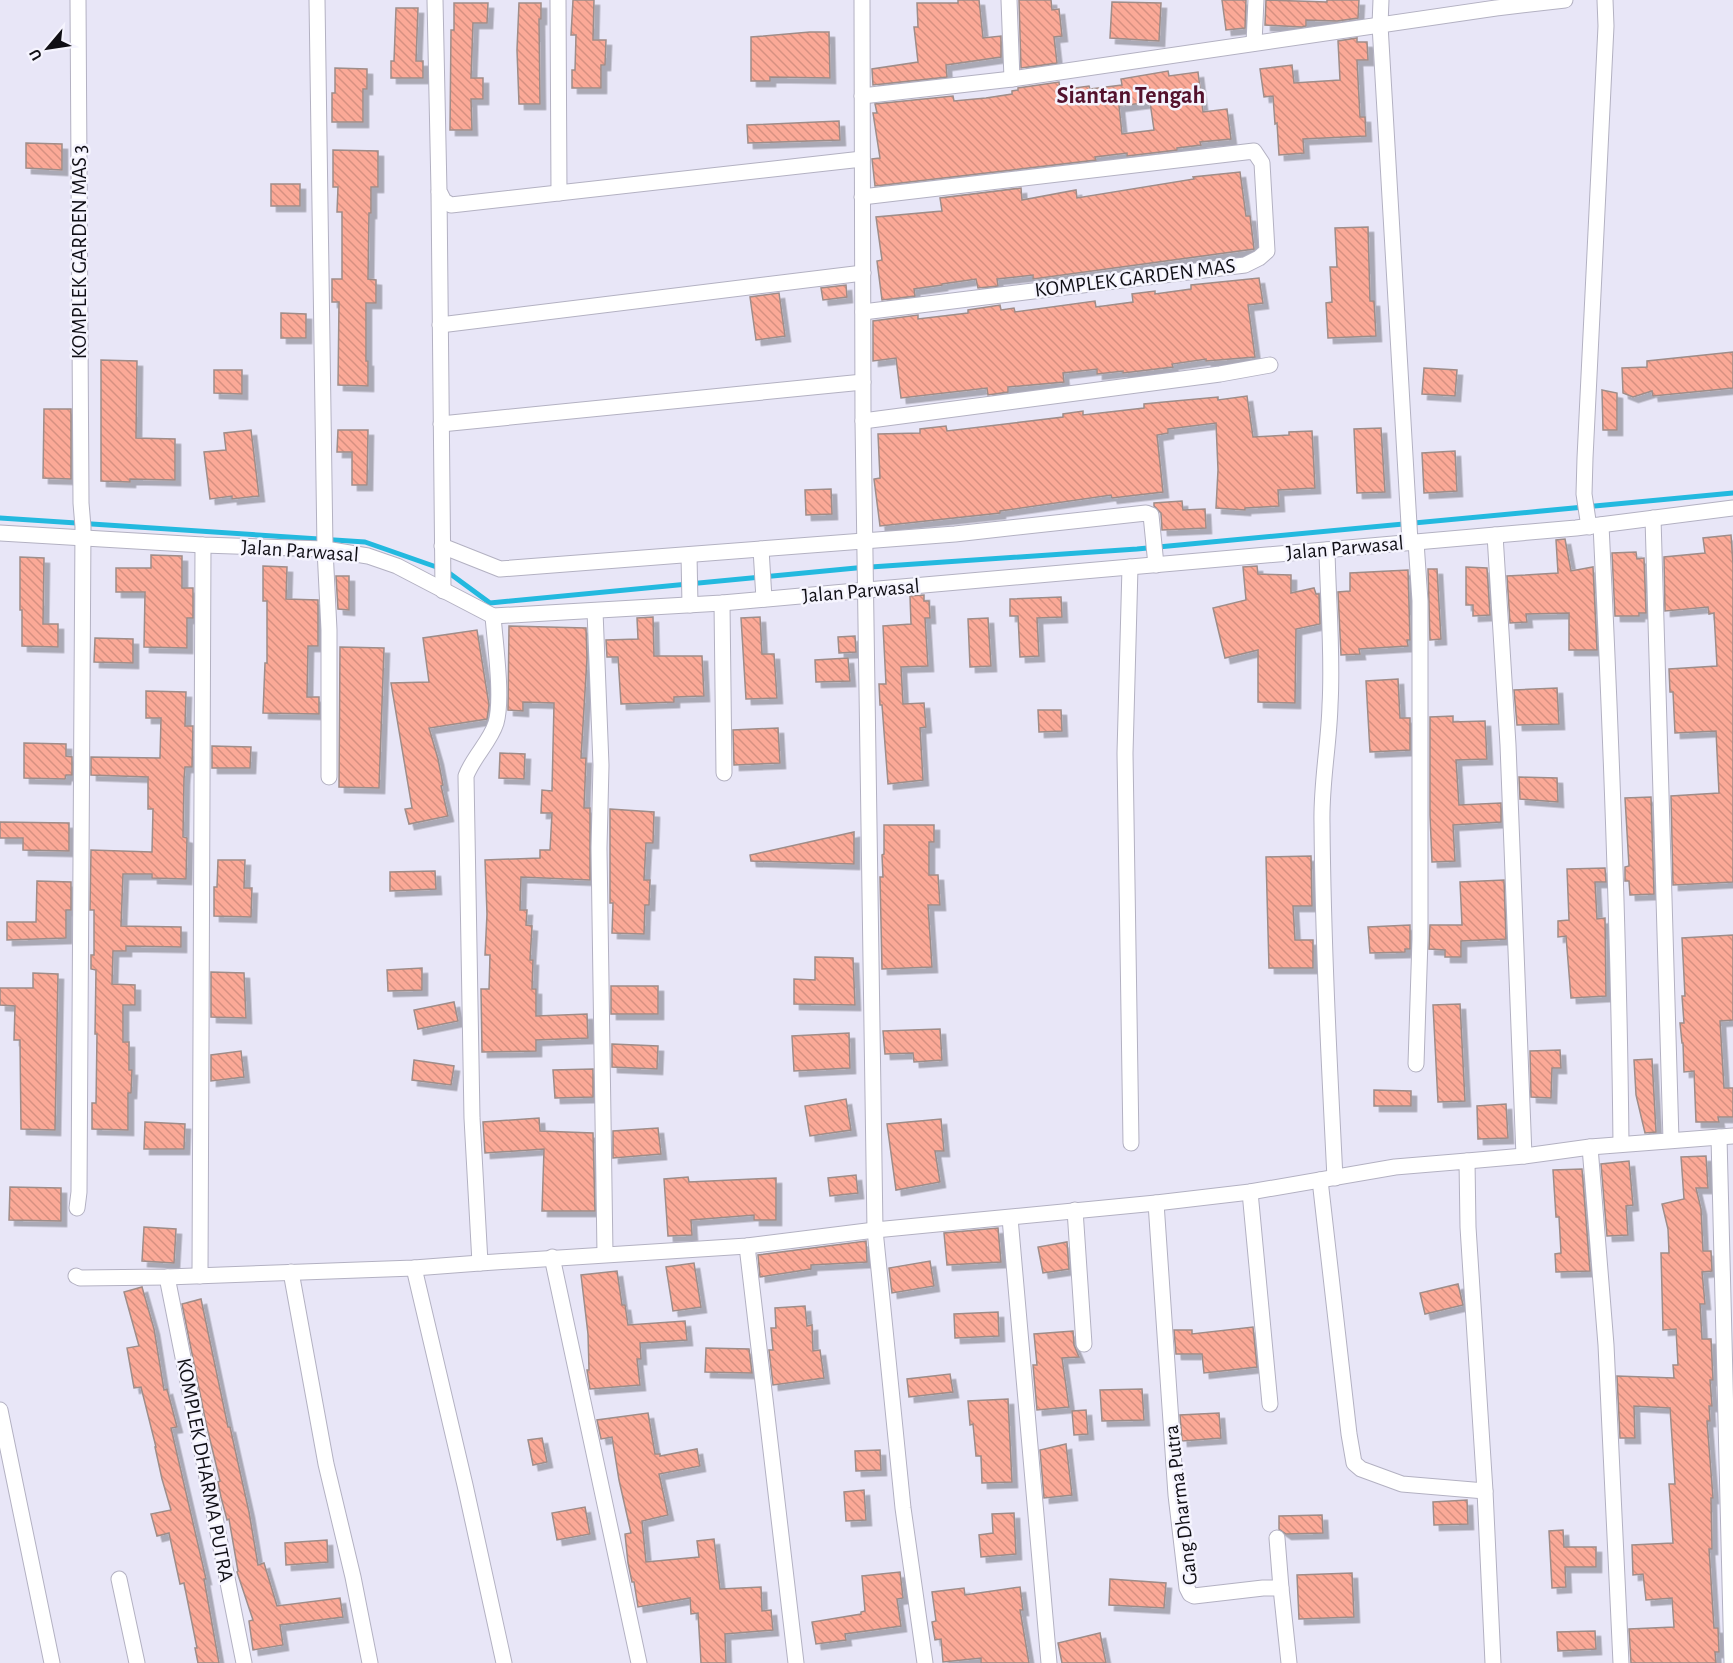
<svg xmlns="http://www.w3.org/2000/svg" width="1733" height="1663" viewBox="0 0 1733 1663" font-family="'Alegreya Sans',sans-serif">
<defs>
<pattern id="building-back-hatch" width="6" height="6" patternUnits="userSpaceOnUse" patternTransform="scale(1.5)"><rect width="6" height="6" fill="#fba997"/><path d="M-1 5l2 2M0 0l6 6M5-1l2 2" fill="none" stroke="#d69081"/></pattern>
<filter id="shadow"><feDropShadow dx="5.5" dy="5.5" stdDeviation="0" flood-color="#0004"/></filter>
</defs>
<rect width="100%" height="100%" fill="#e8e6f7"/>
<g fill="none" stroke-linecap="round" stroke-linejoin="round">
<polyline stroke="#23b9df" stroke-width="5" points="0,518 365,542 445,570 490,603 856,568 1137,549 1733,493"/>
</g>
<g fill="url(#building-back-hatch)" stroke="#9f8d89" stroke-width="1.5" fill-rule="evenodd" filter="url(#shadow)">
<polygon points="573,0 594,0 593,40 606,40 605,65 601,65 601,88 572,88 572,70 575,70 576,35 571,35"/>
<polygon points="958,0 979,0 983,38 1001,36 1001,57 946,65 947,77 873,85 872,69 918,62 914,27 918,27 917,3 958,3"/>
<polygon points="1019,0 1051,0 1052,10 1059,9 1062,36 1054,37 1057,63 1021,68"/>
<polygon points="1222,0 1246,0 1245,28 1226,30"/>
<polygon points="1266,0 1327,2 1327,0 1359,0 1358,18 1337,21 1306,20 1306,26 1302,27 1265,25"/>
<polygon points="1112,2 1161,3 1159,41 1110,38"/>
<polygon points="454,3 488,3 487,23 473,23 471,78 483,78 483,99 471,99 472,130 450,130 451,30 454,30"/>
<polygon points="519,3 541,3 541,19 539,19 540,104 519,104 517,50"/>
<polygon points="396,8 418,8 416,61 423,61 423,78 391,78 391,61 394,61"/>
<polygon points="810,32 829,32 830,78 770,77 770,81 751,81 751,37"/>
<polygon points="1357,38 1357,42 1367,42 1368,60 1357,60 1360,117 1365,117 1366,136 1303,139 1304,153 1279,155 1277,123 1275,124 1273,96 1264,97 1260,69 1292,65 1294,83 1340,80 1338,41"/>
<polygon points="335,68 367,69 367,89 363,89 363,122 332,122 332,93 335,93"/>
<path d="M1168 71 1169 76 1198 72 1203 112 1227 109 1231 139 1200 142 1201 145 1177 148V150L1127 156V153L1095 157 1096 160 875 186 872 159 880 158 873 113H877L875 104 953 96 954 101 986 98 1012 94V91L1018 90V88L1059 82 1060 90 1089 86 1090 89 1122 85 1121 79ZM1150 102 1154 130 1122 134 1119 106Z"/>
<polygon points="839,121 840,140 748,143 747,125"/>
<polygon points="26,143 62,144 62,170 26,168"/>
<polygon points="333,150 378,151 378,187 371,187 371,213 369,213 368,279 376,280 376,303 366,303 366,361 368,361 368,386 338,385 339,302 332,302 332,279 342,279 342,212 337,212 338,187 333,187"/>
<polygon points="1240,172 1246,216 1250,216 1254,249 1033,279 1033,275 997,279 998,286 978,288 976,279 942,284 942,285 914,289 915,296 882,300 877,261 882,260 876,217 942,211 940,198 1021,188 1022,200 1076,190 1077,198 1194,179 1193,177"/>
<rect x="271" y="184" width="29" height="22"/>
<polygon points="1368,227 1370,301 1374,301 1376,336 1328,338 1326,303 1332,302 1330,267 1337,267 1335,228"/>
<polygon points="1259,278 1263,303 1248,305 1255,357 1206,361 1206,359 1172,364 1173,367 1123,373 1123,371 1097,374 1097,369 1063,373 1064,382 1008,387 1008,392 988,395 987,388 901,398 896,358 873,361 873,321 918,315 918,319 968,313 968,310 1000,305 1001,310 1014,308 1015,312 1095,301 1096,307 1133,302 1132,294 1155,291 1155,294 1191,289 1191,285"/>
<polygon points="846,285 847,297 823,300 821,288"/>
<polygon points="779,293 785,336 756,340 750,297"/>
<polygon points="281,313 306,314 306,338 281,338"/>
<polygon points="1733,352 1733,388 1653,396 1652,391 1633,397 1623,393 1622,368 1647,367 1647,361"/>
<polygon points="101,360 137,361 136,438 175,439 175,480 130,479 130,482 101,481"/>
<polygon points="1424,368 1457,370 1455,396 1422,394"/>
<polygon points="214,370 242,370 242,394 214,393"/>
<polygon points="1602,390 1617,393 1617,430 1603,430"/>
<polygon points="1247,396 1253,437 1289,435 1289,432 1312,431 1315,488 1278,490 1279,506 1245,508 1245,510 1216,508 1218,470 1216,423 1168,429 1168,433 1157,435 1163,492 1112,498 1111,495 1000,511 1000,513 880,526 874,479 880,478 878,434 920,433 920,429 946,426 947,431 1063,417 1063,414 1083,411 1083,415 1144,408 1144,404 1164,402 1218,397 1218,400"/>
<polygon points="44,409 71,409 71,479 43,478"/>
<polygon points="1381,428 1385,492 1357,493 1354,429"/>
<polygon points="251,430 259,496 232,499 232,496 210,499 204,452 226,450 224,433"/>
<polygon points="338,430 368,430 367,485 352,485 352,452 337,452"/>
<polygon points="1455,451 1457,491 1424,493 1422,453"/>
<polygon points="831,489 832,514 806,515 805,490"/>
<polygon points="1182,501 1183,510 1205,509 1206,528 1162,530 1161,513 1154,506 1154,503"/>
<polygon points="1731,535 1733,564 1733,882 1673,885 1671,796 1719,793 1716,731 1675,733 1673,692 1670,692 1669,669 1717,666 1714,613 1709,614 1708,607 1665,611 1664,557 1705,553 1703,538"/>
<polygon points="1565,539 1571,571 1593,567 1597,650 1569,650 1569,613 1526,614 1527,622 1510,623 1507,576 1558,573 1556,540"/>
<polygon points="1636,552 1637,559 1644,558 1646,613 1639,613 1639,616 1615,616 1612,553"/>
<polygon points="151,555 182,556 182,588 193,588 193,618 187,618 187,648 144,647 145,592 116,592 116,568 151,568"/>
<polygon points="20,557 44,558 43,624 58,624 58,647 22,646 22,610 20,610"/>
<polygon points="263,566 287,567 286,599 318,600 318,646 308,646 307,697 319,697 319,714 263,713 265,663 267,663 267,601 263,601"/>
<polygon points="1257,566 1258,574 1291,575 1291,593 1314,588 1316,594 1319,594 1320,624 1296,629 1295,703 1258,702 1258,650 1225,658 1213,608 1246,600 1243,567"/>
<polygon points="1466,567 1487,568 1490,615 1473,616 1473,605 1466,605"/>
<polygon points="1428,569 1437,569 1441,639 1430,640"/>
<polygon points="1408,570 1410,640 1407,640 1408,646 1359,649 1360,654 1341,655 1338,592 1350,591 1350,573"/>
<polygon points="336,576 349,576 349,610 338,609"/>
<polygon points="924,595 924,601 929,601 930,618 925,618 928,666 901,667 903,704 924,703 926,727 920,728 923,780 888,784 882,705 880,705 879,684 886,684 883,626 911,624 910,596"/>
<polygon points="1061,597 1062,617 1037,618 1039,656 1020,657 1018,616 1010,616 1010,599"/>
<polygon points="653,617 654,656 702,656 704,696 674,697 674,702 621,704 618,657 607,657 606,640 638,639 637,618"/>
<polygon points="760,617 762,654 774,654 777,698 746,699 741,618"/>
<polygon points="988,618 991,666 970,667 968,619"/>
<polygon points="509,626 586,628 587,658 581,758 586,758 584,808 590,808 590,880 521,877 520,910 527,910 526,925 532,926 530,960 533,960 532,989 536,989 536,1016 587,1014 588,1038 536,1040 536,1051 482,1052 481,989 489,989 490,955 485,955 487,914 485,860 540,858 540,850 550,850 552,813 541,813 542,790 552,791 554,703 523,702 523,711 508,710"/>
<polygon points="477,630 489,705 487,719 429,728 438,759 443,785 441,786 448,816 409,824 405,809 412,808 391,683 429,682 423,638"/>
<polygon points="855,636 856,652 839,653 838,637"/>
<polygon points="95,638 133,639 133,663 94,662"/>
<polygon points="340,647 384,648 379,788 339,787"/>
<polygon points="848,658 850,681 816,682 815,660"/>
<polygon points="1398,679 1400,718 1410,718 1410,750 1370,752 1366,681"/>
<polygon points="1557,688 1559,724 1517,725 1514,690"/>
<polygon points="146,691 186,692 185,726 193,726 192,767 185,767 184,779 183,837 187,838 186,879 152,878 152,874 123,874 121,926 181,927 181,947 126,946 126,951 113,951 112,984 135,985 135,1005 123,1005 123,1042 129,1042 129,1070 132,1070 131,1093 128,1093 128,1130 92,1129 92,1103 96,1103 97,1034 95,1034 96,970 91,969 91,955 94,955 94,910 90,910 91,850 152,852 153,809 148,809 148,777 91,775 91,757 160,758 161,718 146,718"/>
<polygon points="1038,710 1061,710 1062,731 1039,732"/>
<polygon points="1453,716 1453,722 1485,721 1487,759 1456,760 1459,805 1501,803 1501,822 1453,825 1455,861 1432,862 1430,815 1430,717"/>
<polygon points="778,728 780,763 734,765 733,730"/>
<polygon points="24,743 66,744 66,756 72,757 72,775 66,775 65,779 24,778"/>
<polygon points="212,746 251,747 250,768 212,768"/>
<polygon points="500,753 525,754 524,779 499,778"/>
<polygon points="1519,777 1557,778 1558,802 1520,799"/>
<polygon points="1651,797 1654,894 1630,895 1629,881 1625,881 1625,867 1629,866 1625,798"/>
<polygon points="610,809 654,812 653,843 646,843 644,880 650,880 649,905 645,905 644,934 612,933 613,903 610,903"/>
<polygon points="0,822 69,823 69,851 23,850 23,838 0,838"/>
<polygon points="884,825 934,825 934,842 929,842 929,875 938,875 940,905 928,905 932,967 882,969 880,877 883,877 882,855 884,854"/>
<polygon points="854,832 854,864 751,861 750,855"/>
<polygon points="1311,856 1312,906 1293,906 1295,940 1313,940 1313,968 1269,968 1266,857"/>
<polygon points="218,860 245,860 244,888 252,888 251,917 214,916 214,887 217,887"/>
<polygon points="1605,868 1606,882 1595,882 1597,919 1605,918 1606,996 1571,998 1566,936 1558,937 1558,921 1569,920 1567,869"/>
<polygon points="435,871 436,889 390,891 390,872"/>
<polygon points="1504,880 1506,939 1461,941 1461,957 1445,957 1445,950 1429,949 1430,925 1462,925 1460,882"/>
<polygon points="37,881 71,882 71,910 66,910 66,938 7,940 7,922 36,922"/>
<polygon points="1410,925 1410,949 1405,949 1405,952 1370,953 1368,927"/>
<polygon points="1733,935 1733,1020 1720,1021 1724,1088 1733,1088 1733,1117 1718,1117 1719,1122 1696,1122 1694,1071 1684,1072 1683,1043 1682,1043 1680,1023 1684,1023 1682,996 1685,996 1682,938"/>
<polygon points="815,957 853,958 855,1005 794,1004 794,979 815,980"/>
<polygon points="422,968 422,990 388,991 387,970"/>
<polygon points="211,972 244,973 246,1018 211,1017"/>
<polygon points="33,973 58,974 55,1130 21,1129 20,1040 14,1040 15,1006 0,1005 0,988 33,988"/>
<rect x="611" y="986" width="47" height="28"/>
<polygon points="454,1002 458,1021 418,1029 414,1010"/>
<polygon points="1460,1004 1465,1101 1438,1102 1433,1005"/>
<polygon points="940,1029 942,1060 914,1062 913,1053 885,1054 883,1031"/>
<polygon points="849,1033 850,1068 794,1071 792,1036"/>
<polygon points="612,1044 658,1046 657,1069 612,1067"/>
<polygon points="1560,1050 1561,1068 1552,1068 1551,1098 1531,1097 1530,1051"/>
<polygon points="241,1051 244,1077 211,1081 211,1055"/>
<polygon points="1652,1059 1656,1132 1645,1133 1636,1095 1634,1060"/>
<polygon points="414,1060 454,1066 451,1085 412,1080"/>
<polygon points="593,1069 593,1097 555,1098 553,1070"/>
<polygon points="1374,1090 1411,1091 1411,1106 1374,1106"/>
<polygon points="846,1099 851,1130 810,1136 805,1106"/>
<polygon points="1506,1104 1508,1138 1478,1139 1477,1106"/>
<polygon points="539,1118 540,1131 593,1133 595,1211 542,1211 544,1149 485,1153 483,1122"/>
<polygon points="941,1119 944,1151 935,1151 940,1182 896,1190 887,1124"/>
<polygon points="145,1122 185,1124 184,1149 144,1149"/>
<polygon points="658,1128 661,1154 613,1158 613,1131"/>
<polygon points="1706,1156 1708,1188 1696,1188 1701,1209 1703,1251 1711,1251 1712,1271 1702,1272 1705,1304 1700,1304 1702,1339 1711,1339 1713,1380 1710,1380 1712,1406 1709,1406 1710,1421 1707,1421 1713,1498 1711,1498 1712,1549 1709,1549 1710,1564 1714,1628 1718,1628 1719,1652 1715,1652 1716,1663 1631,1663 1629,1629 1674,1627 1672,1598 1646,1600 1643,1574 1633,1575 1632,1545 1673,1543 1669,1484 1675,1484 1670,1408 1634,1406 1635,1438 1620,1438 1617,1376 1674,1378 1673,1365 1678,1365 1676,1329 1663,1330 1661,1253 1669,1253 1668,1229 1662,1204 1684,1199 1681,1157"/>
<polygon points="1629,1161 1633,1205 1626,1206 1628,1235 1607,1236 1601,1164"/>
<polygon points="1582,1169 1590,1271 1556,1272 1555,1254 1561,1253 1559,1217 1556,1217 1553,1170"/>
<polygon points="856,1175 858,1193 830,1196 828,1178"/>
<polygon points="688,1177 689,1182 776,1178 776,1220 754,1220 754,1215 691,1220 692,1235 668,1236 664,1179"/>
<polygon points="10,1187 61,1188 61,1221 9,1220"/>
<polygon points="144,1227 176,1229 174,1263 142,1261"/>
<polygon points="998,1228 1001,1262 947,1265 944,1233"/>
<polygon points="866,1241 867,1262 811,1265 811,1269 760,1277 758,1255"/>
<polygon points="1067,1242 1069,1269 1043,1273 1038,1247"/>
<polygon points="930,1261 934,1286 892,1293 889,1268"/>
<polygon points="694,1263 701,1307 673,1311 666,1267"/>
<polygon points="617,1271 622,1305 625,1305 628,1325 685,1321 687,1340 640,1343 641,1359 637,1359 640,1385 590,1389 587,1370 589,1370 588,1334 581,1275"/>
<polygon points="1458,1284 1463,1305 1425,1314 1420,1293"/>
<polygon points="142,1287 154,1329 164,1390 167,1389 177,1427 171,1428 206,1579 204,1579 219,1663 198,1663 195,1648 197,1648 184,1583 180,1584 169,1533 157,1536 151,1514 171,1510 162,1479 155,1447 156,1447 141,1387 134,1388 127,1348 139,1346 124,1292"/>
<polygon points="201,1299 228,1427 230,1427 249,1512 258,1565 264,1563 277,1606 340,1598 343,1617 280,1625 283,1645 253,1650 249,1621 253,1620 237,1572 238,1571 229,1519 227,1520 221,1497 218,1482 220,1481 206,1423 182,1304"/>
<polygon points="805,1306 807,1326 812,1325 813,1351 820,1350 824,1378 773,1385 769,1350 773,1350 771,1328 776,1328 775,1308"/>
<polygon points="998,1312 999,1336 955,1338 954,1314"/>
<polygon points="1253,1327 1257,1367 1204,1373 1202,1354 1176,1354 1174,1330 1192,1330 1192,1334"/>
<polygon points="1073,1331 1074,1345 1079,1357 1062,1358 1069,1407 1037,1410 1033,1365 1037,1365 1034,1334"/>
<polygon points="706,1348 749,1349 752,1373 705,1372"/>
<polygon points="950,1374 953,1392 909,1397 907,1379"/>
<polygon points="1142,1389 1144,1420 1102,1421 1100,1390"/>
<polygon points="1008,1399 1012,1482 982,1483 981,1456 976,1456 973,1424 970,1425 968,1401"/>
<polygon points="1086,1410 1088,1434 1074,1435 1072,1411"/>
<polygon points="648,1413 655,1454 660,1454 660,1456 697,1449 700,1466 659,1474 668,1515 642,1521 646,1562 699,1557 697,1541 714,1539 720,1589 761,1587 762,1611 771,1610 773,1630 725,1634 726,1663 701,1663 698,1613 691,1614 690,1598 638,1607 634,1582 632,1582 628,1563 625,1534 631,1533 619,1480 612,1437 601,1439 597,1420"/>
<polygon points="1219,1413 1221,1438 1182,1441 1180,1415"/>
<polygon points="542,1438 547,1462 533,1465 528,1440"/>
<polygon points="1066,1444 1072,1495 1044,1498 1040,1450"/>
<polygon points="880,1450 881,1470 856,1471 855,1451"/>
<polygon points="864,1490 866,1520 846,1521 844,1492"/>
<polygon points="1467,1500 1468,1524 1434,1525 1433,1502"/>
<polygon points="585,1507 590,1534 557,1540 552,1513"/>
<polygon points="1014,1513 1016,1554 981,1557 979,1535 993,1533 992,1514"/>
<polygon points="1322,1515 1323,1533 1286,1534 1279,1529 1279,1516"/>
<polygon points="1563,1530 1564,1547 1596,1547 1596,1567 1565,1567 1566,1587 1552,1588 1549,1531"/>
<polygon points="327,1540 328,1562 286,1565 285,1543"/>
<polygon points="900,1572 903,1598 897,1599 901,1626 845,1634 846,1640 816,1644 812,1622 861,1614 861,1612 865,1611 862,1576"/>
<polygon points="1352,1573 1354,1617 1299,1619 1297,1575"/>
<polygon points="1110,1579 1166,1583 1164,1608 1109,1605"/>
<polygon points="1020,1587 1023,1610 1020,1610 1029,1663 981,1663 981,1658 943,1662 941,1639 935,1640 932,1622 936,1621 932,1592 964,1588 965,1595"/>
<polygon points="1595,1631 1596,1649 1558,1651 1557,1632"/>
<polygon points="1100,1633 1106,1663 1062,1663 1058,1643"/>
</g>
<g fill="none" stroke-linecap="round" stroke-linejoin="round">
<defs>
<g id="minor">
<polyline points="317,0 325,549 329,630 329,777"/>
<polyline points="435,0 439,191 444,201 451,205 862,159"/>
<polyline points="558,0 559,193"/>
<polyline points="862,0 863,421 875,1230 903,1508 925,1663"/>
<polyline points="1009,0 1012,79"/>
<polyline points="1381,0 1380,25 1410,542"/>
<polyline points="1254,43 1256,0"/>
<polyline points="862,96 1012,79 1496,8 1565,0"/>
<polyline points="439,192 443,591"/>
<polyline points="862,197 1254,151 1262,163 1267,251 1259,258 1245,265 863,312"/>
<polyline points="440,325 863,273"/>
<polyline points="863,421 1220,374 1270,365"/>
<polyline points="441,424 863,382"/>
<polyline points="1653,518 1671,1140"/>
<path d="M1601 525C1611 731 1619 938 1621 1144"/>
<polyline points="1589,527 1584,494 1585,458 1606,26 1605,0"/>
<polyline points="0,533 203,545 325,549 368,556 397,566 493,616 722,603 867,590 1576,528 1733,508"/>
<polyline points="1495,535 1508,745 1524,1156"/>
<polyline points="1416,542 1420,601 1420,939 1416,1064"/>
<polyline points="442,546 500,569 955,534 1146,513 1151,515 1156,565"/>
<polyline points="761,549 764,599"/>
<path d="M1327 550C1328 601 1333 654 1330 705 1329 745 1321 783 1322 823 1323 941 1329 1060 1335 1178"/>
<polyline points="689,555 690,605"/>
<polyline points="1130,567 1125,753 1131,1143"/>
<polyline points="722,603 724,773"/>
<polyline points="595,611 601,765 599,848 605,1254"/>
<path d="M493 616C495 643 503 698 496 723 490 742 473 757 466 776L472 1118 480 1263 747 1246 875 1230 1156 1203 1250 1192 1395 1167 1467 1161 1468 1227 1485 1491 1493 1663"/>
<polyline points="1719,1137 1732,1663"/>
<polyline points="1590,1147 1606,1345 1621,1663"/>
<polyline points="1467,1161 1524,1156 1590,1147 1733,1136"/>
<polyline points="1320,1180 1349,1434 1354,1463 1361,1469 1402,1484 1485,1491"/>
<polyline points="1250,1192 1270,1404"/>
<polyline points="1156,1203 1176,1495 1187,1588 1190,1594 1194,1596 1263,1588 1281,1588 1289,1663"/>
<polyline points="77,1208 79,1192 83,527 81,503 78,0"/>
<polyline points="1075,1210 1084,1344"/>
<polyline points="1010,1218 1049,1663"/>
<polyline points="747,1246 796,1663"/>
<polyline points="552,1257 639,1663"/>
<polyline points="414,1268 465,1485 504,1663"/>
<polyline points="291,1272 326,1464 353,1577 370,1663"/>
<polyline points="76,1276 80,1278 167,1277 414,1268 480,1263"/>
<polyline points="200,1276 203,545"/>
<polyline points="167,1277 244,1663"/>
<polyline points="0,1410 52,1663"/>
<polyline points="1277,1538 1281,1588"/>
<polyline points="119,1579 137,1663"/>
</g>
</defs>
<use href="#minor" stroke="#b3b1c2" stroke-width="17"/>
<use href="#minor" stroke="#fff" stroke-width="15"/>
</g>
<g text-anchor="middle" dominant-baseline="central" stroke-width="5" stroke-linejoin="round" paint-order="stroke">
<g font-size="21" fill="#100f15" stroke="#f5f4fe">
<text transform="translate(79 252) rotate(-90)">KOMPLEK GARDEN MAS 3</text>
<text transform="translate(1135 278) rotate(-7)">KOMPLEK GARDEN MAS</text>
<text transform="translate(1345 548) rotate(-5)">Jalan Parwasal</text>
<text transform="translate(300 551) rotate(4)">Jalan Parwasal</text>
<text transform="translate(861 591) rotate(-5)">Jalan Parwasal</text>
<text transform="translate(205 1470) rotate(79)">KOMPLEK DHARMA PUTRA</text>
<text transform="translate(1181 1505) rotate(-97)">Gang Dharma Putra</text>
</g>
<g font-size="24" font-weight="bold" fill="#54122d" stroke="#f5f4fe">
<text x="1131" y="96">Siantan Tengah</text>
</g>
</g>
<g transform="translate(48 48) rotate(241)" stroke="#f5f4fe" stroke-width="4.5" paint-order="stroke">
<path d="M0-4.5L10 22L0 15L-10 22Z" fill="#100f15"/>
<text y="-9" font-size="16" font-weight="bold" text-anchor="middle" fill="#100f15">U</text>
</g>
</svg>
